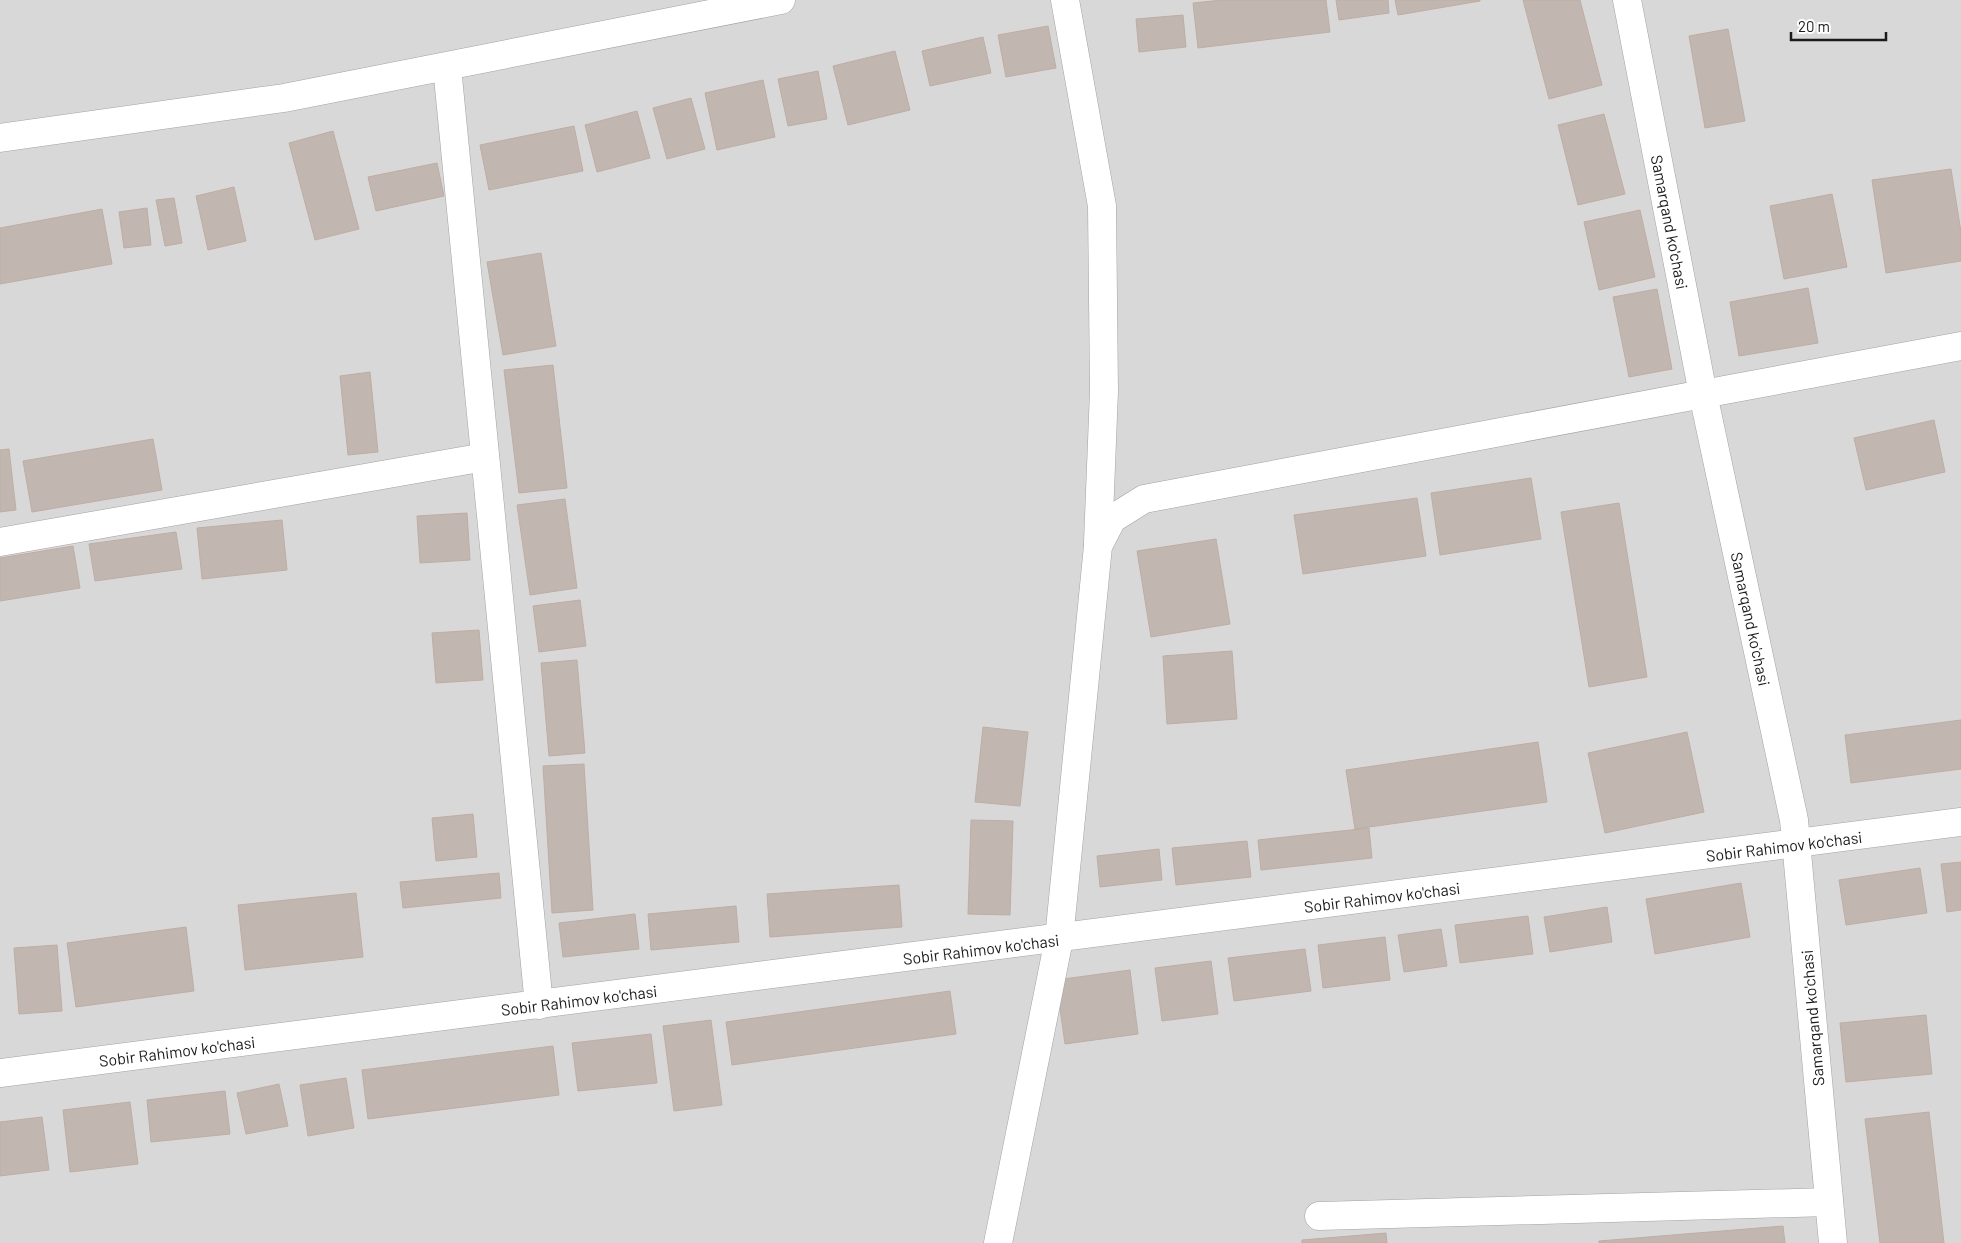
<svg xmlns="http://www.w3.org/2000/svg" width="1961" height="1243" viewBox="0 0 1961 1243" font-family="Barlow,sans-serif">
<rect width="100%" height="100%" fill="#ede8e0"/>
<rect fill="#d9d8d8" x="0" y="0" width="1961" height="1243"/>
<g fill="#c1b7b0" stroke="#beada3">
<polygon points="1222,0 1326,0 1330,32 1198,48 1193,3"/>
<polygon points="1336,0 1388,0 1389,13 1339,20"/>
<polygon points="1395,0 1480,0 1480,1 1398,15"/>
<polygon points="1523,0 1580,0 1602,85 1549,99"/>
<polygon points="1183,15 1186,47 1139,52 1136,19"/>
<polygon points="1048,26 1056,68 1006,77 998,35"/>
<polygon points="1728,29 1745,121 1705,128 1689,36"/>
<polygon points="983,37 991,73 930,86 922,51"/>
<polygon points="895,51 910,110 848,125 833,66"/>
<polygon points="818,71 827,119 788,126 778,79"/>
<polygon points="763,80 775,137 717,150 705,93"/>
<polygon points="691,98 705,149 667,159 653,108"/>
<polygon points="637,111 650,158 597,172 585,125"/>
<polygon points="1604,114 1625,194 1578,205 1558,125"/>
<polygon points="574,126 583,171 489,190 480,145"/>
<polygon points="333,131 359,229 315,240 289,143"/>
<polygon points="437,163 444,196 376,211 368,177"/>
<polygon points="1951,169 1961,232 1961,261 1886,273 1872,180"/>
<polygon points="234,187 246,241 208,250 196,196"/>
<polygon points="1832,194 1847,267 1784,279 1770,206"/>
<polygon points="174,198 182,243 165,246 156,200"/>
<polygon points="147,208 151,245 124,248 119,212"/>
<polygon points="102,209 112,264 0,284 0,228"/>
<polygon points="1640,210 1655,277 1599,290 1584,222"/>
<polygon points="541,253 556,346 503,355 487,262"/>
<polygon points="1808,288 1818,343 1739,356 1730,302"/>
<polygon points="1657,289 1672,369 1629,377 1613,297"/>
<polygon points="553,365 567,488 519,493 504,370"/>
<polygon points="370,372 378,452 348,455 340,376"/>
<polygon points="1934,420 1945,472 1866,490 1854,438"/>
<polygon points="153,439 162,490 32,512 23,461"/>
<polygon points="9,449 16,510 0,512 0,450"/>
<polygon points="1531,478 1541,539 1440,555 1431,493"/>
<polygon points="1417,498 1426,556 1303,574 1294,515"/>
<polygon points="565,499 577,588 530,595 517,505"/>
<polygon points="1619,503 1647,677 1589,687 1561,512"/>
<polygon points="467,513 470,560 420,563 417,516"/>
<polygon points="282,520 287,570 202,579 197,528"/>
<polygon points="176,532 182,569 95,581 89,544"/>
<polygon points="1216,539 1230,624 1151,637 1137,551"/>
<polygon points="73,546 80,588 0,601 0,558"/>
<polygon points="580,600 586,646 539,652 533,606"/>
<polygon points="479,630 483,680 436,683 432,633"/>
<polygon points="1232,651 1237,719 1167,724 1163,656"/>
<polygon points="577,660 585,753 549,756 541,663"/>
<polygon points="1961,720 1961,769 1851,783 1845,735"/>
<polygon points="983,727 1028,732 1020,806 975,802"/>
<polygon points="1687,732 1704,812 1605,833 1588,753"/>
<polygon points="1538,742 1547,802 1355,829 1346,770"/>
<polygon points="584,764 593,910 552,913 543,766"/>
<polygon points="473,814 477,857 436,861 432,818"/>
<polygon points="971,820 1013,821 1010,915 968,914"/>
<polygon points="1369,828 1372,858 1261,870 1258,840"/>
<polygon points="1247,841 1251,877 1176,885 1172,848"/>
<polygon points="1159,849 1162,880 1100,887 1097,856"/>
<polygon points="1961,862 1961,910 1947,912 1941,864"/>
<polygon points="1920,868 1927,913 1846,925 1839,880"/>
<polygon points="499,873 501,898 403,908 400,882"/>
<polygon points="1741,883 1750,937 1655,954 1646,899"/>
<polygon points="899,885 902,927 770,937 767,894"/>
<polygon points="356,893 363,957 245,970 238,905"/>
<polygon points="736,906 739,942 651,950 648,914"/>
<polygon points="1607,907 1612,942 1550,952 1544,917"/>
<polygon points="635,914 639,949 563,957 559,923"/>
<polygon points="1528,916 1533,954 1460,963 1455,925"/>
<polygon points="186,927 194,991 76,1007 67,943"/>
<polygon points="1441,929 1447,966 1404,972 1398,935"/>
<polygon points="1385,937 1390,980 1323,988 1318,945"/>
<polygon points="57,945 62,1011 19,1014 14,948"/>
<polygon points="1305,949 1311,991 1234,1001 1228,958"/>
<polygon points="1211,961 1218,1014 1162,1021 1155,968"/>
<polygon points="1130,970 1138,1034 1065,1044 1056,980"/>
<polygon points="950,991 956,1034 732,1065 726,1022"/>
<polygon points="1926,1015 1932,1074 1846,1082 1840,1023"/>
<polygon points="711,1020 722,1105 674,1111 663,1026"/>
<polygon points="651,1034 657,1083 578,1091 572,1043"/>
<polygon points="553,1046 559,1095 368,1119 362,1070"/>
<polygon points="346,1078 354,1128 308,1136 300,1085"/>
<polygon points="279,1084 288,1126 246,1134 237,1093"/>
<polygon points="225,1091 230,1134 151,1142 147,1100"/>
<polygon points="130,1102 138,1164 70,1172 63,1110"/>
<polygon points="1929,1112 1944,1243 1880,1243 1865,1119"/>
<polygon points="42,1117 49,1170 0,1176 0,1122"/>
<polygon points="1783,1226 1785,1243 1599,1243 1599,1241"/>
<polygon points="1386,1233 1387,1243 1302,1243 1302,1240"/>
</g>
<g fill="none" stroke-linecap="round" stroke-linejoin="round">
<defs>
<g id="minor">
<polyline points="1065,0 1102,206 1104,391 1098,542"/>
<polyline points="447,67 539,1005"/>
<polyline points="0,138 284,98 781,0"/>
<polyline points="0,542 485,457"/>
<polyline points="0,1073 1961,822"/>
<polyline points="1319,1216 1829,1202"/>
<polyline points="998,1243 1059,939 1098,546 1112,519 1144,499 1703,394 1627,0"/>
</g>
<polyline id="tertiary" points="1833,1243 1794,820 1703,394 1961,346"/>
</defs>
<use href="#minor" stroke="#a2a2a2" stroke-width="29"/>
<use href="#tertiary" stroke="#a2a2a2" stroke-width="29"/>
<use href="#minor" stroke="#fff" stroke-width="28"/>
<use href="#tertiary" stroke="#fff" stroke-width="28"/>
</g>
<g text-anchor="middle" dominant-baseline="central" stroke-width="4" stroke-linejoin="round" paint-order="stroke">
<g font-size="16" fill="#1b1b1b" stroke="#fff">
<text transform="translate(1670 222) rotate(79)">Samarqand ko'chasi</text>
<text transform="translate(1751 619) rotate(78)">Samarqand ko'chasi</text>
<text transform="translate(1784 846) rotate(-7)">Sobir Rahimov ko'chasi</text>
<text transform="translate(1382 897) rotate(-7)">Sobir Rahimov ko'chasi</text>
<text transform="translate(981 949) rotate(-7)">Sobir Rahimov ko'chasi</text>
<text transform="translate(579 1000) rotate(-7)">Sobir Rahimov ko'chasi</text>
<text transform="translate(1812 1018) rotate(-95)">Samarqand ko'chasi</text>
<text transform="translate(177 1051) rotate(-7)">Sobir Rahimov ko'chasi</text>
</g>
</g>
<path d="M1791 32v8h95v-8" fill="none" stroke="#1b1b1b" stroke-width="2.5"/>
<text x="1798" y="32" font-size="15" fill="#1b1b1b" stroke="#ffffff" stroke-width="4" paint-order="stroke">20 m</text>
</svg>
